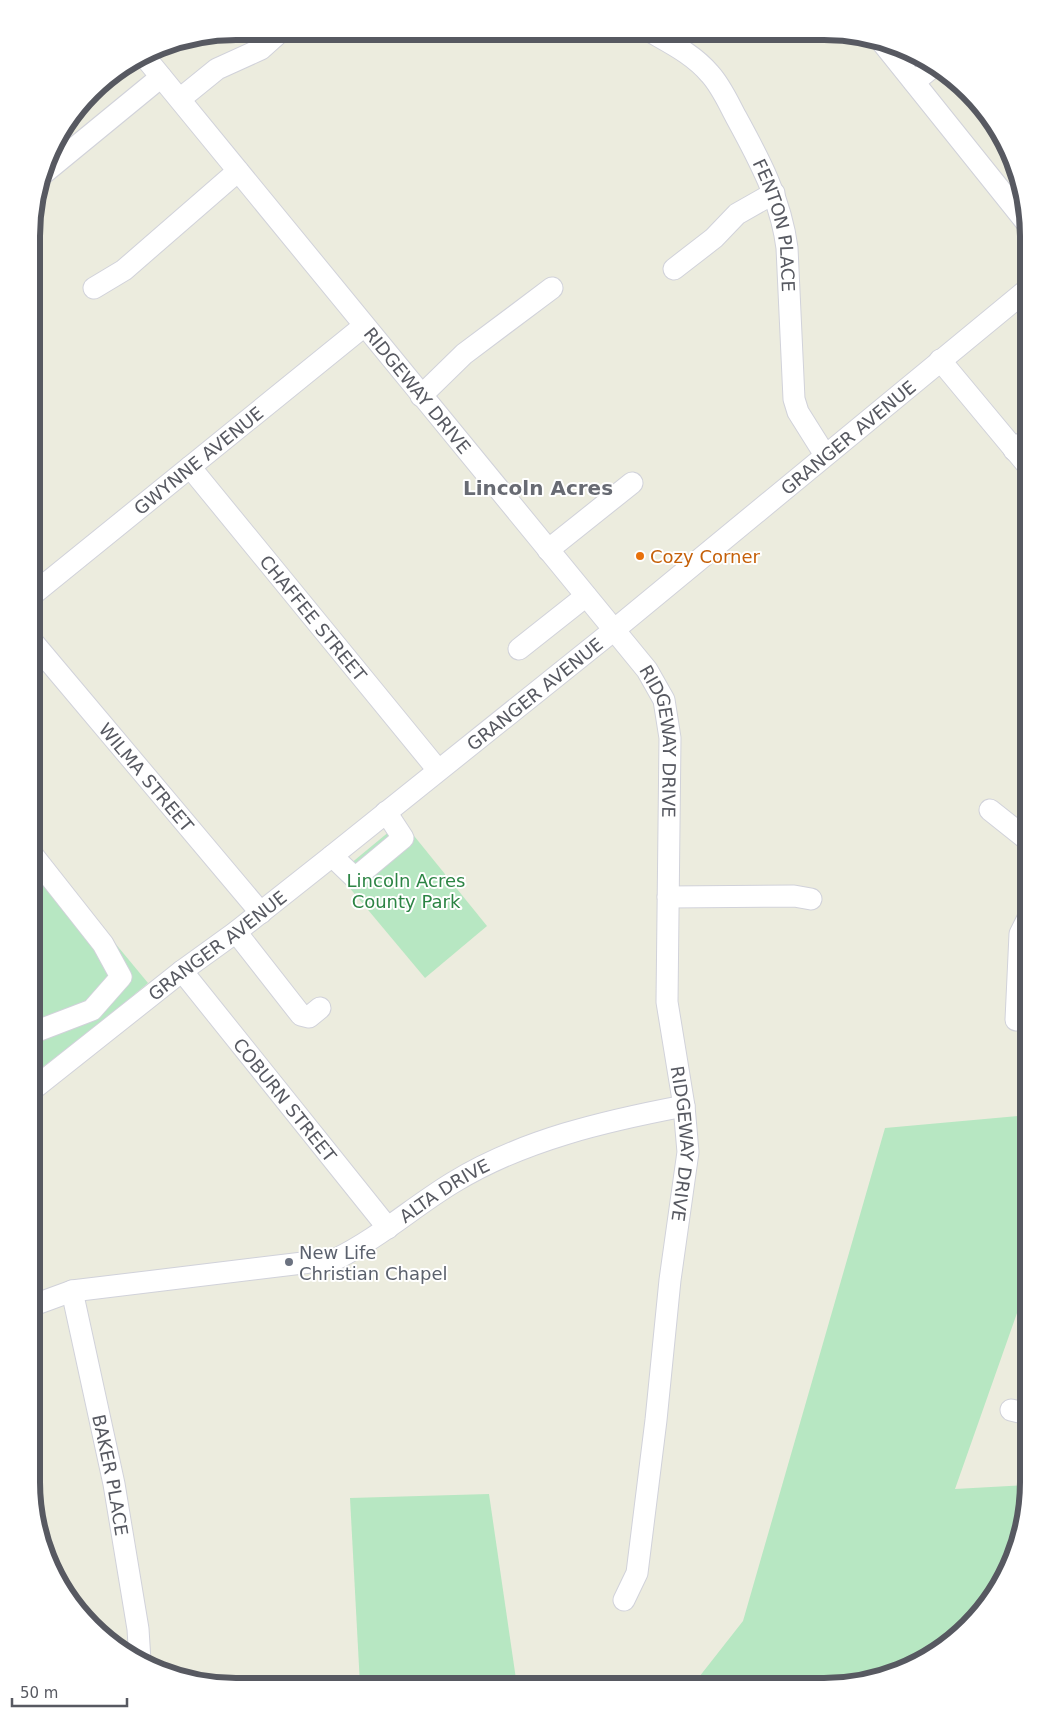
<svg xmlns="http://www.w3.org/2000/svg" width="1060" height="1718" viewBox="0 0 1060 1718" font-family="'DejaVu Sans',sans-serif">
<rect width="100%" height="100%" fill="#ececde"/>
<g fill="#b7e7c2">
<polygon points="402,821 487,926 425,978 338,874"/>
<polygon points="32,843 148,983 92,1030 32,1075"/>
<polygon points="1028,1115 1028,1282 955,1489 1028,1485 1028,1496 1018,1548 987,1606 949,1644 902,1671 824,1687 692,1686 743,1621 885,1128"/>
<polygon points="489,1494 517,1686 360,1685 350,1498"/>
</g>
<g fill="none" stroke-linecap="round" stroke-linejoin="round">
<defs>
<g id="minor">
<path id="s1" d="M651 32C672 44 694 55 710 74 721 86 728 102 736 117 759 159 781 200 787 248L794 399 798 412 825 455"/>
<polyline points="881,41 1026,222"/>
<path id="s2" d="M144 56 647 670 664 700 670 738 667 1002 684 1106 688 1152 670 1280 656 1420 637 1573 624 1600"/>
<polyline points="914,82 935,65"/>
<polyline points="180,99 217,69 261,49 281,31"/>
<polyline points="44,173 161,77"/>
<polyline points="674,269 714,238 737,214 774,193"/>
<polyline points="94,288 124,270 238,171"/>
<polyline points="940,360 1029,467"/>
<polyline points="421,396 464,354 552,288"/>
<polyline points="1014,450 1029,438"/>
<path id="s3" d="M190 467 438 770"/>
<polyline points="548,550 632,483"/>
<path id="s4" d="M32 595 364 326"/>
<path id="s5" d="M32 641 261 913"/>
<polyline points="519,649 586,596"/>
<polyline points="990,810 1029,841"/>
<polyline points="332,856 355,878 403,838 386,812"/>
<polyline points="668,897 794,896 811,899"/>
<polyline points="236,932 301,1015 309,1017 320,1008"/>
<path id="s6" d="M182 971 388 1228"/>
<polyline points="1016,1020 1020,934 1029,916"/>
<polyline points="32,1033 92,1010 121,977 103,944 32,854"/>
<path id="s7" d="M32 1090 182 971 236 932 332 856 614 630 1029 288"/>
<path id="s8" d="M72 1291 114 1484 138 1629 140 1661"/>
<path id="s9" d="M31 1306 72 1291 336 1259C379 1238 414 1206 454 1182 523 1140 605 1121 684 1106"/>
<polyline points="1011,1410 1028,1414"/>
</g>
</defs>
<use href="#minor" stroke="#d1d2da" stroke-width="23"/>
<use href="#minor" stroke="#fff" stroke-width="21"/>
</g>
<circle fill="#e8710a" stroke="#fff" stroke-width="2" cx="640" cy="556" r="5"/>
<circle fill="#6b7280" stroke="#fff" stroke-width="2" cx="289" cy="1262" r="5"/>
<g text-anchor="middle" dominant-baseline="central" stroke-width="4" stroke-linejoin="round" paint-order="stroke">
<g font-size="18" fill="#575961" stroke="#fff">
<text stroke="none"><textPath href="#s1" startOffset="240">FENTON PLACE</textPath></text>
<text stroke="none"><textPath href="#s2" startOffset="432">RIDGEWAY DRIVE</textPath></text>
<text stroke="none"><textPath href="#s7" startOffset="1045">GRANGER AVENUE</textPath></text>
<text stroke="none"><textPath href="#s4" startOffset="214">GWYNNE AVENUE</textPath></text>
<text stroke="none"><textPath href="#s3" startOffset="195">CHAFFEE STREET</textPath></text>
<text stroke="none"><textPath href="#s7" startOffset="640">GRANGER AVENUE</textPath></text>
<text stroke="none"><textPath href="#s2" startOffset="868">RIDGEWAY DRIVE</textPath></text>
<text stroke="none"><textPath href="#s5" startOffset="178">WILMA STREET</textPath></text>
<text stroke="none"><textPath href="#s7" startOffset="235">GRANGER AVENUE</textPath></text>
<text stroke="none"><textPath href="#s6" startOffset="165">COBURN STREET</textPath></text>
<text stroke="none"><textPath href="#s2" startOffset="1274">RIDGEWAY DRIVE</textPath></text>
<text stroke="none"><textPath href="#s9" startOffset="438">ALTA DRIVE</textPath></text>
<text stroke="none"><textPath href="#s8" startOffset="188">BAKER PLACE</textPath></text>
</g>
<g font-size="18" fill="#c56008" stroke="#fff" text-anchor="start">
<text x="650" y="556">Cozy Corner</text>
</g>
<g font-size="18" fill="#2c8444" stroke="#fff">
<text x="406" y="880">Lincoln Acres<tspan x="406" dy="21">County Park</tspan></text>
</g>
<g font-size="18" fill="#5b616d" stroke="#fff" text-anchor="start">
<text x="299" y="1252">New Life<tspan x="299" dy="21">Christian Chapel</tspan></text>
</g>
<g font-size="20" font-weight="bold" fill="#686b73" stroke="#fff">
<text x="538" y="488">Lincoln Acres</text>
</g>
</g>
<path d="M0 0H1060V1718H0ZM236 40H824A196 196 0 0 1 1020 236V1482A196 196 0 0 1 824 1678H236A196 196 0 0 1 40 1482V236A196 196 0 0 1 236 40Z" fill="#fff" fill-rule="evenodd"/>
<path fill="none" stroke="#575961" stroke-width="6" d="M236 40H824A196 196 0 0 1 1020 236V1482A196 196 0 0 1 824 1678H236A196 196 0 0 1 40 1482V236A196 196 0 0 1 236 40Z"/>
<path d="M12 1698v8h115v-8" fill="none" stroke="#575961" stroke-width="2.5"/>
<text x="20" y="1698" font-size="15" fill="#575961" stroke="#ffffff" stroke-width="4" paint-order="stroke">50 m</text>
</svg>
